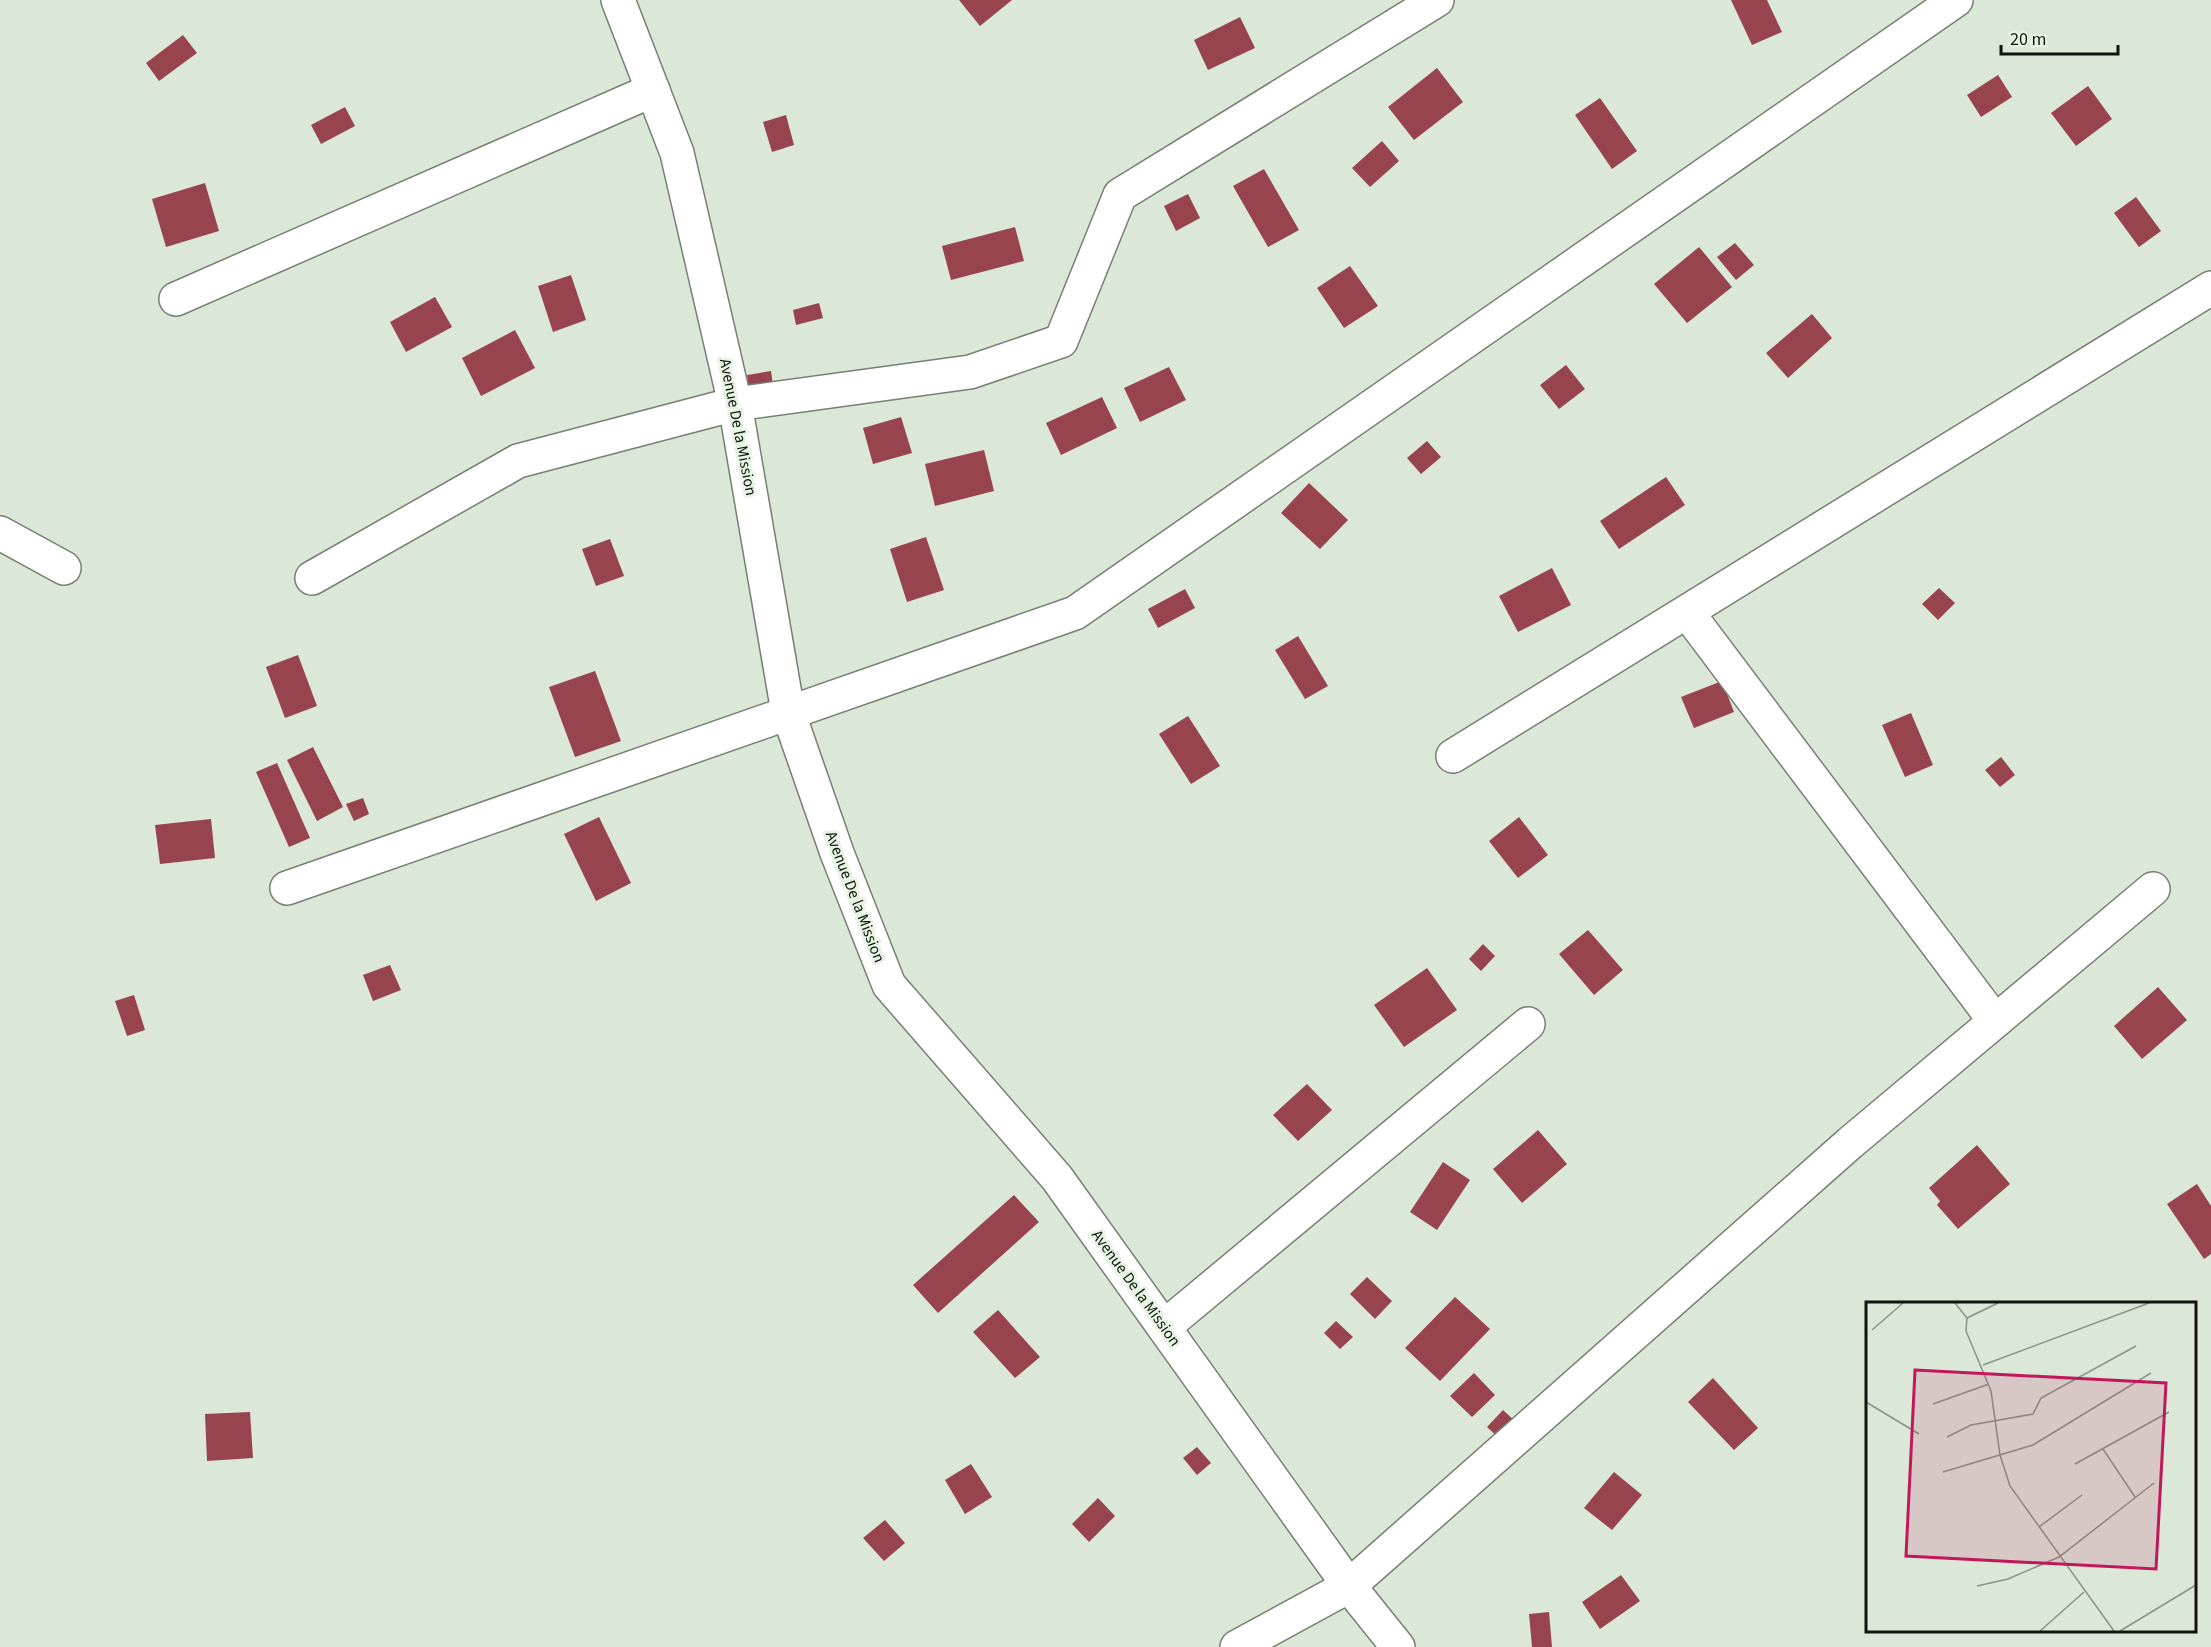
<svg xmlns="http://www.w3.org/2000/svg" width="2211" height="1647" viewBox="0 0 2211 1647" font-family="'Source Sans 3',sans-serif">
<rect width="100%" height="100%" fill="#dbe7d7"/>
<g fill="#97444f">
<polygon points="959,0 1012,0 980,26"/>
<polygon points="1731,0 1767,0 1782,32 1752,45"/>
<polygon points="1240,17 1255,48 1208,70 1194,40"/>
<polygon points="183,35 197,53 159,81 146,63"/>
<polygon points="1437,68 1463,102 1414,140 1388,107"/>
<polygon points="1998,75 2012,97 1981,117 1967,95"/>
<polygon points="2088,86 2112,119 2076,146 2051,113"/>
<polygon points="1600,98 1637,151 1612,169 1575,115"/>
<polygon points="345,107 355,126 321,144 311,125"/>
<polygon points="786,115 794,145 772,152 763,122"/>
<polygon points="1382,141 1399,161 1370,187 1352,168"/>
<polygon points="1264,169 1299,230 1268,247 1233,186"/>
<polygon points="205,183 219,231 166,247 152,199"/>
<polygon points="1188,194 1200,218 1176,231 1164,206"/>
<polygon points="2136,197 2161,231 2139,247 2114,213"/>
<polygon points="1015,227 1024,261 951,280 942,246"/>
<polygon points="1735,243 1754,265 1736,280 1717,257"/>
<polygon points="1699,247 1732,287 1687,323 1654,284"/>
<polygon points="1350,266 1378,306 1344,328 1317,288"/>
<polygon points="571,275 586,320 553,332 538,286"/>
<polygon points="435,297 452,327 406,352 390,322"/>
<polygon points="819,303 823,318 796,325 793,310"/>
<polygon points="1812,314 1832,338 1788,378 1766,353"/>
<polygon points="515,330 535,368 481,396 462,358"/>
<polygon points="1566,365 1585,389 1559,409 1540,385"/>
<polygon points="1169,367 1186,400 1140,422 1124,388"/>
<polygon points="771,371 774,393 750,396 747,375"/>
<polygon points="1102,397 1117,428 1061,455 1046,423"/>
<polygon points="901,417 912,453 873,464 863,428"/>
<polygon points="1427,441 1441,457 1421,474 1407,458"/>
<polygon points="984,450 994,491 935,506 925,464"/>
<polygon points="1666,477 1685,505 1619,549 1600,521"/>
<polygon points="1309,483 1348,520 1320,549 1281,513"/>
<polygon points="926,537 944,590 907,602 890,549"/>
<polygon points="610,539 624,576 596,586 582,549"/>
<polygon points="1552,568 1571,605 1518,632 1499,596"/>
<polygon points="1939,588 1955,603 1938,620 1922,604"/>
<polygon points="1185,589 1195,608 1158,628 1148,609"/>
<polygon points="1298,636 1328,686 1305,699 1275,650"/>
<polygon points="298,655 317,706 285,718 266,667"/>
<polygon points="595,671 621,741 575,757 549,687"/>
<polygon points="1722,681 1734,712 1694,728 1681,697"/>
<polygon points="1911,713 1933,765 1905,777 1882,725"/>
<polygon points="1188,716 1220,766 1191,784 1159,734"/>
<polygon points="313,747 343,807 317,821 287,760"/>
<polygon points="2001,757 2015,775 2000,787 1985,770"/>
<polygon points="277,763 310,838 289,847 256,772"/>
<polygon points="363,798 369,814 354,821 346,804"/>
<polygon points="599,817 631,883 596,901 564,834"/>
<polygon points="1519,817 1548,855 1518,878 1489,841"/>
<polygon points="211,819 215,858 160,864 155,825"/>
<polygon points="1588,930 1623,970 1594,995 1559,954"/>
<polygon points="1483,944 1495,956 1481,971 1469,959"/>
<polygon points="390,965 401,990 373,1001 363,975"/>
<polygon points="1427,968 1457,1010 1404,1047 1374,1005"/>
<polygon points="2158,987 2187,1020 2142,1059 2114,1026"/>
<polygon points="134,995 145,1030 127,1036 115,1001"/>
<polygon points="1307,1084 1332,1110 1298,1141 1273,1115"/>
<polygon points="1538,1130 1567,1164 1522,1203 1493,1169"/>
<polygon points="1977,1145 2010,1184 1958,1229 1937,1205 1940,1201 1929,1188"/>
<polygon points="1443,1162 1470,1180 1437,1230 1410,1212"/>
<polygon points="2197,1184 2211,1206 2211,1254 2204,1259 2167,1204"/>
<polygon points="1014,1195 1039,1222 938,1313 913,1285"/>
<polygon points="1367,1277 1392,1301 1375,1319 1350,1294"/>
<polygon points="1455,1297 1490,1329 1440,1381 1405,1348"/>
<polygon points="998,1310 1040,1357 1015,1378 973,1332"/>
<polygon points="1336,1321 1353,1337 1340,1349 1324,1333"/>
<polygon points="1474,1373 1495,1395 1472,1417 1450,1396"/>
<polygon points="1713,1378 1758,1428 1734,1450 1688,1402"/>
<polygon points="1503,1410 1516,1422 1500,1439 1487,1427"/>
<polygon points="250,1412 253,1458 207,1461 205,1414"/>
<polygon points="1197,1447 1211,1463 1197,1475 1183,1458"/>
<polygon points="971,1464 992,1497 965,1514 945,1480"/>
<polygon points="1614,1472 1642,1495 1612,1530 1584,1508"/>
<polygon points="1098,1498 1115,1516 1089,1542 1072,1524"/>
<polygon points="885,1520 905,1543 884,1561 863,1538"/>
<polygon points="1621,1575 1640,1601 1600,1629 1582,1602"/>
<polygon points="1549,1612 1552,1647 1532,1647 1529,1614"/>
</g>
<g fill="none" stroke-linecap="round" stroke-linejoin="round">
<defs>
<g id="street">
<polyline points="618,0 677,153 735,404 788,712 837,853 889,985 1057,1178 1349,1586 1398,1647"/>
<polyline points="176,299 653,90"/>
<polyline points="0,533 64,568"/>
<polyline points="312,578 518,461 735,404 970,372 1061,341 1120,195 1437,0"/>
<polyline points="1687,612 1995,1021"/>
<polyline points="1453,756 2211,288"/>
<polyline points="287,888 1075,613 1956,0"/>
<polyline points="1164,1327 1528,1024"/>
<polyline points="1237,1647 1349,1586 1850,1143 2153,889"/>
</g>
</defs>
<use href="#street" stroke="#768072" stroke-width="36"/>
<use href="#street" stroke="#fff" stroke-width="33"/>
</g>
<g text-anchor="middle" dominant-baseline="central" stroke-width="6" stroke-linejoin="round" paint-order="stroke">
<g font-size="16" fill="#10140f" stroke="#e8f5e5">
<text transform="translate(738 427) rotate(79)">Avenue De la Mission</text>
<text transform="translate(855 897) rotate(69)">Avenue De la Mission</text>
<text transform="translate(1136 1288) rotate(54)">Avenue De la Mission</text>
</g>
</g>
<g transform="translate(1866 1302)">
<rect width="330" height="330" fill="#dbe7d7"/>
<path fill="none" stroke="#8a9387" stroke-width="1.5" d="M89 1 101 16 100 29 125 89 134 153 144 184 248 329M101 16 132 1M6 28 37 1M117 63 283 1M0 100 53 132M67 102 123 82M81 135 105 123 167 112 175 96 270 44M237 147 269 195M209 162 303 110M77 170 167 143 285 71M173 225 216 193M111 284 142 277 193 255 288 181M174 329 218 290M254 329 330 283"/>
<path fill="#c2185b" fill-opacity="0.15" stroke="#c2185b" stroke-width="3" d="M49 68 300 81 290 267 40 254Z"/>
<rect width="330" height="330" fill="none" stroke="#10140f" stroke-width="3"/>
</g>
<path d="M2001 45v9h117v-9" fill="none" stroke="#10140f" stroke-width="3"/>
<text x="2010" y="45" font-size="18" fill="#10140f" stroke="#e8f5e5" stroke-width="4.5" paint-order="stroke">20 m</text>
</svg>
